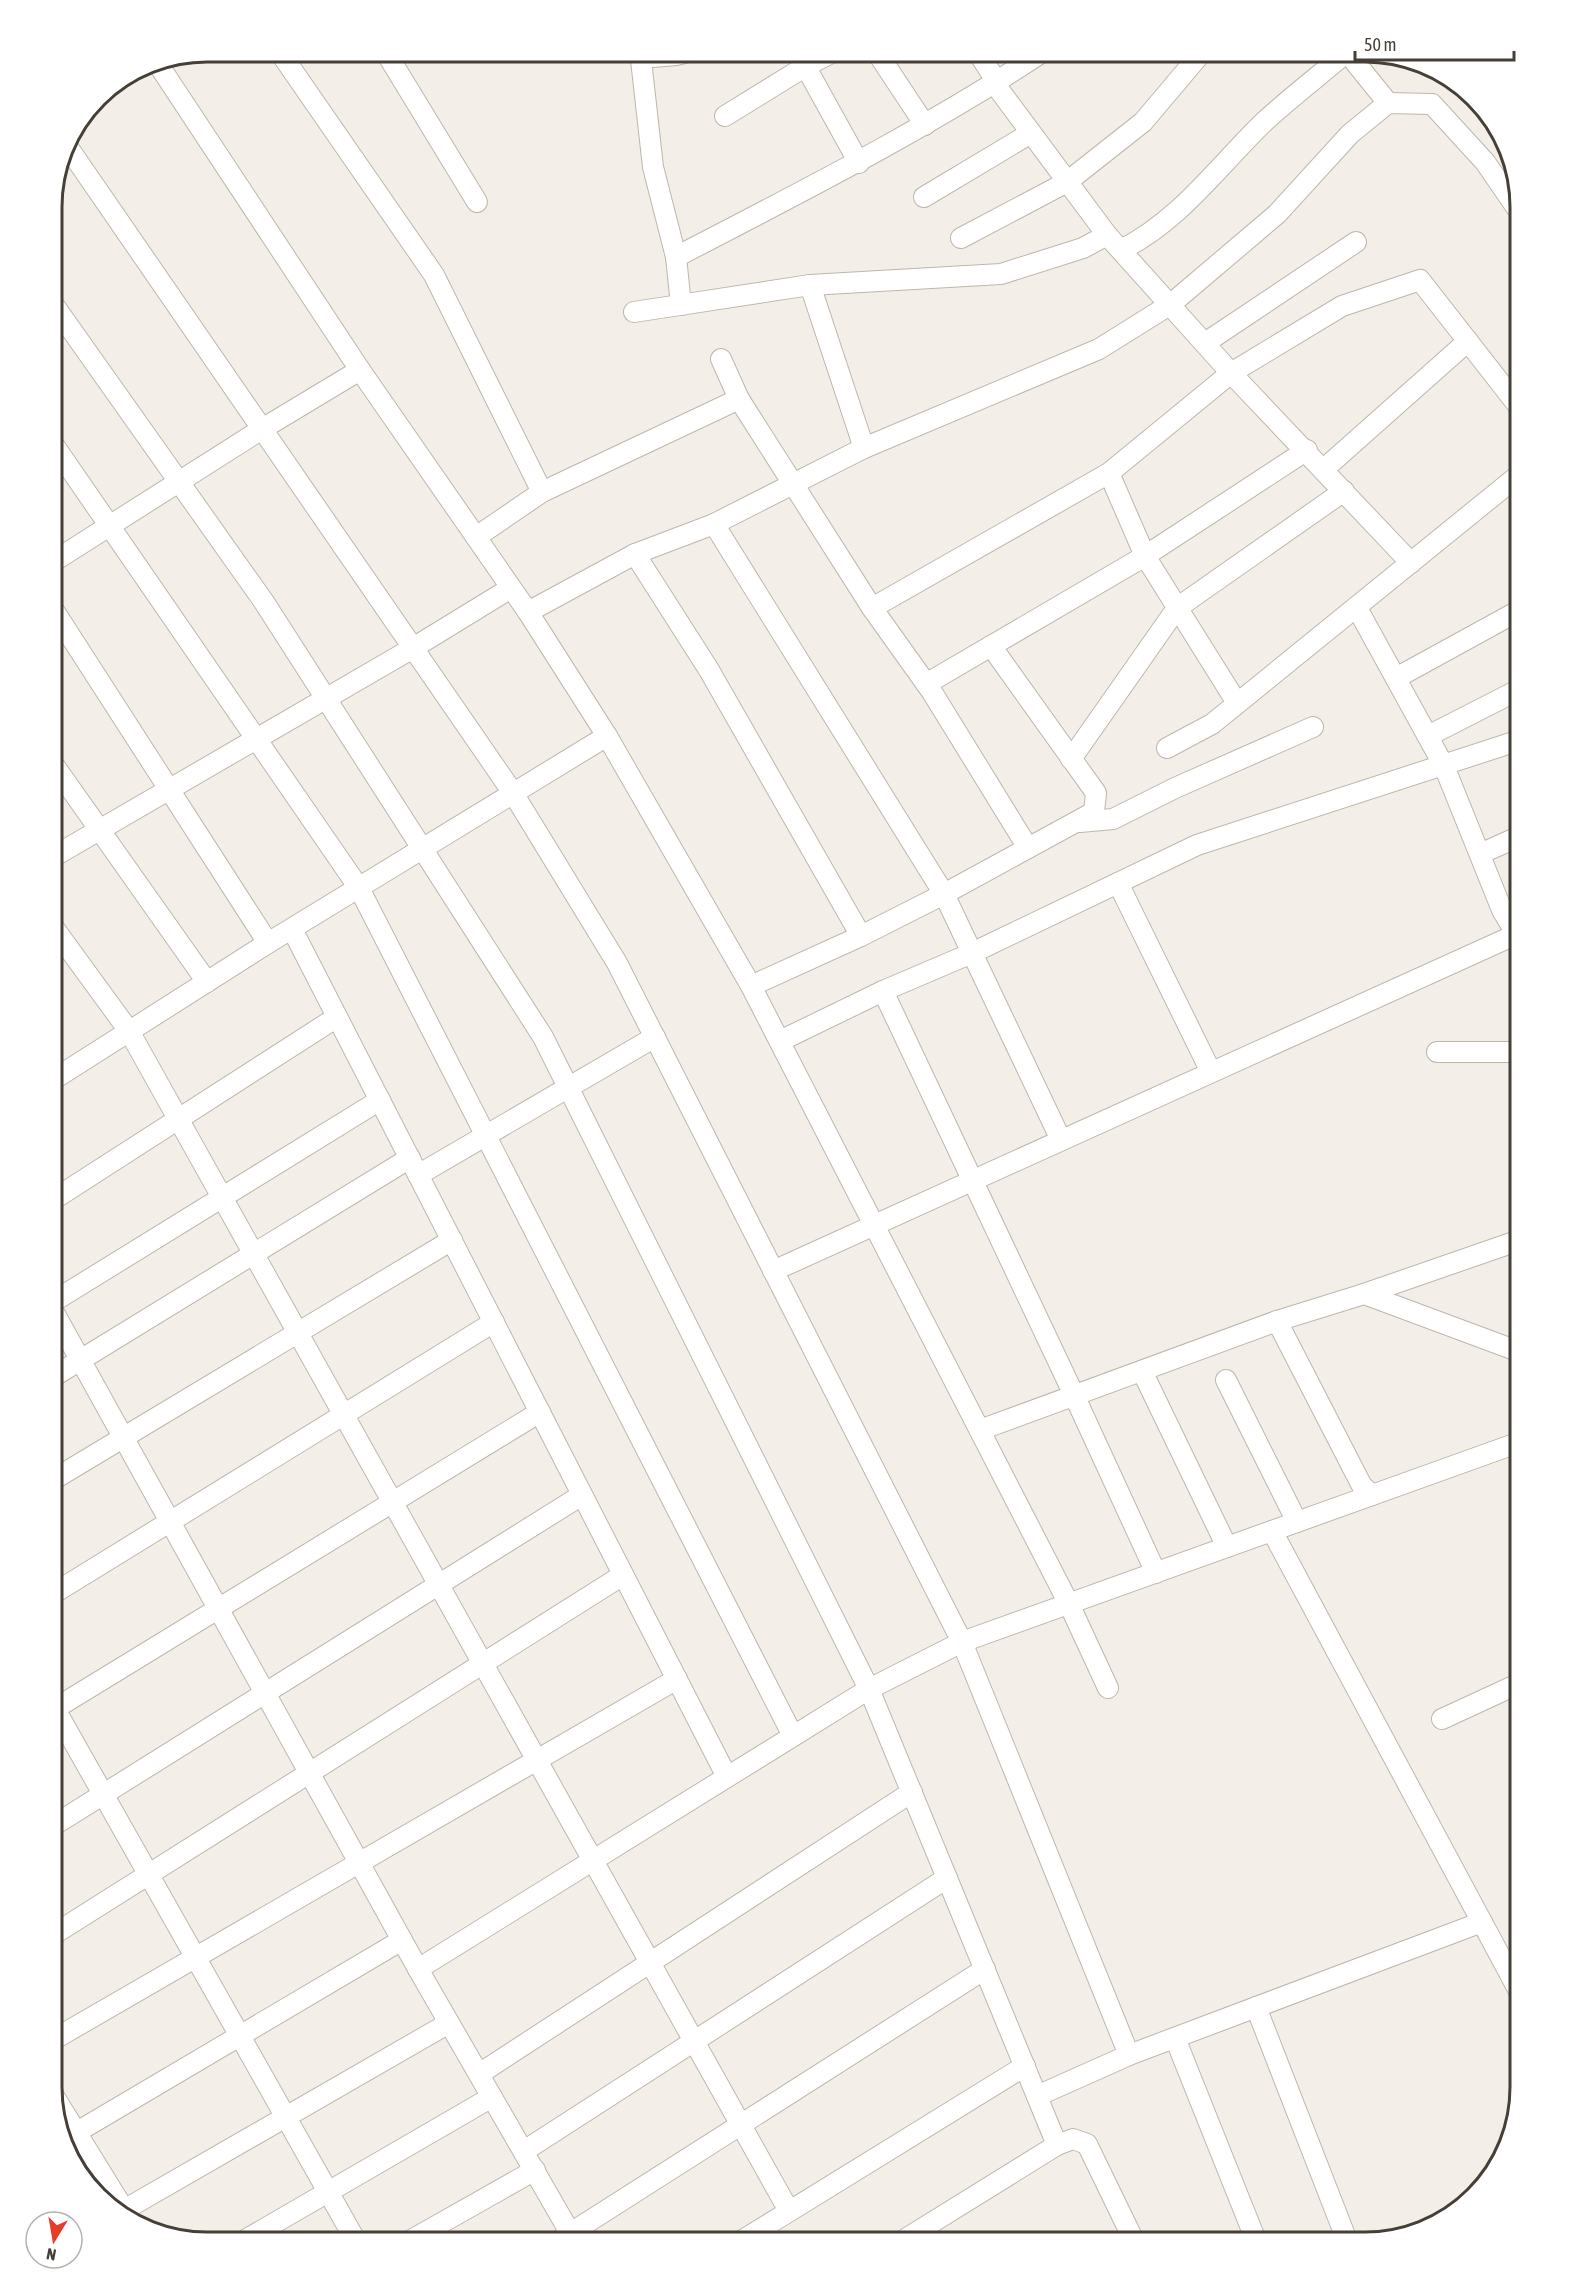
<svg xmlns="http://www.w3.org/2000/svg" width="1571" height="2294" viewBox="0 0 1571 2294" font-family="'Asap Condensed',sans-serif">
<rect width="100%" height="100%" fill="#f3efe8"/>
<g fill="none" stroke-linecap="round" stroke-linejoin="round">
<defs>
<g id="street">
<polyline points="279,51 434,275 542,492"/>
<polyline points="385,51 477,202"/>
<polyline points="640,51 653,167 676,257 681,305"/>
<polyline points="797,51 859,163"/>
<polyline points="876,51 925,125"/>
<polyline points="977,51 997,82 1000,91 1107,235 1231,373 1411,563"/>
<polyline points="1346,51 1388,103"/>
<polyline points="640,58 676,55 692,51"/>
<polyline points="156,61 360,370 528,612 607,736 751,986 1069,1604 1108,1688"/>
<polyline points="725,116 806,66 835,51"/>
<polyline points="65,143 513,793 617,963 962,1642 1129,2055"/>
<polyline points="924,197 1031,133"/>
<polyline points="961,238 1067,182 1143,122 1203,51"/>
<path d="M1121 250C1181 220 1219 165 1265 121 1291 97 1320 75 1347 52"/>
<path d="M676 257C801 192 926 129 1044 51"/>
<polyline points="810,285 864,448"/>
<polyline points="51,301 264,602 543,1037 869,1689 1057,2145 899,2243"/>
<polyline points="634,312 810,285 1001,274 1083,248 1107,235"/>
<polyline points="1205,343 1356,242"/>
<polyline points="721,359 739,399 872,608 932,692 1028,848"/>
<polyline points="51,441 359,888 793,1736"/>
<polyline points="1324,469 1468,341"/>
<polyline points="1109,473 1145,556 1237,703"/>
<polyline points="714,524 944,894 1061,1140"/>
<polyline points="476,537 542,492 739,399"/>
<polyline points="635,554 709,670 861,936"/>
<polyline points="51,563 262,429 360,370"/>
<polyline points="51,606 268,943"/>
<polyline points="872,608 1109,473 1231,373 1342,306 1420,280 1520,408"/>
<polyline points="1357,608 1444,766 1502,910 1520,940"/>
<polyline points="528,612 635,554 714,524 864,448 1099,349 1171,304 1277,214 1350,134 1388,103 1432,104 1485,162 1516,207"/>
<polyline points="1396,678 1520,610"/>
<polyline points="926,684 1145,556 1307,450"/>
<polyline points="1428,736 1520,689"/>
<polyline points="1167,748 1212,724 1520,474"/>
<polyline points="1071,759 1177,608 1344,491"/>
<polyline points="51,761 207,982"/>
<polyline points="1080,822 1113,819 1175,788 1313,727"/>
<polyline points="1480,854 1520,836"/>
<polyline points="51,858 413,648 511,588"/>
<polyline points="1118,883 1211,1072"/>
<polyline points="51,924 129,1031 789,2211"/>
<polyline points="292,929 727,1777"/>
<polyline points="751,986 861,936 944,894 1094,812 1096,793 991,646"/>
<polyline points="883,991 1074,1395 1156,1573"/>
<polyline points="780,1041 883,991 972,953 1197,845 1520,740"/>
<polyline points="1437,1052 1520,1052"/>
<polyline points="51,1081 268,943 607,736"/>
<polyline points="418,1175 655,1037"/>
<polyline points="51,1201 337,1017"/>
<polyline points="773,1271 1517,934"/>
<polyline points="1364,1294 1520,1240"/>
<polyline points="51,1303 380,1100"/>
<polyline points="51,1307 418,1969 576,2243"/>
<polyline points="1277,1321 1362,1486 1372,1495"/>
<polyline points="1142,1371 1227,1547"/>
<polyline points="51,1378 410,1158"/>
<polyline points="1226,1380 1297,1522"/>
<polyline points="980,1430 1277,1321 1364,1294 1520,1352"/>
<polyline points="51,1481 452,1240"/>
<polyline points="1272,1531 1520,1993"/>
<polyline points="51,1595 494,1322"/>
<polyline points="51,1702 357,2243"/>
<polyline points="51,1711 540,1412"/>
<polyline points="1442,1719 1520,1683"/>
<polyline points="51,1827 582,1495"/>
<polyline points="51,1936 623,1575"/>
<polyline points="418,1969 869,1689 962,1642 1520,1442"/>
<polyline points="1256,2007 1348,2243"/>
<polyline points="1175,2038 1257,2243"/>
<polyline points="51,2041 677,1679"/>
<polyline points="479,2074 912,1792"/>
<polyline points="52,2093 131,2221"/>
<polyline points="1037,2096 1129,2055 1482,1922"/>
<polyline points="77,2132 402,1940"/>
<polyline points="1057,2145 1073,2139 1087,2144 1135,2243"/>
<polyline points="524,2151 947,1878"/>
<polyline points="124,2210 449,2023"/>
<polyline points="240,2243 492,2097"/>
<polyline points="406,2243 535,2170"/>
<polyline points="555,2243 985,1969"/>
<polyline points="738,2243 1025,2066"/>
</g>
</defs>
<use href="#street" stroke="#beb6ab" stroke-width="22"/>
<use href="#street" stroke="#fff" stroke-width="20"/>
</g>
<path d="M0 0H1571V2294H0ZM207 62H1365A145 145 0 0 1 1510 207V2087A145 145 0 0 1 1365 2232H207A145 145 0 0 1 62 2087V207A145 145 0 0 1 207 62Z" fill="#fff" fill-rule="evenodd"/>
<path fill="none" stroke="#463f37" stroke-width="3" d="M207 62H1365A145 145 0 0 1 1510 207V2087A145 145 0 0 1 1365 2232H207A145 145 0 0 1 62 2087V207A145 145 0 0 1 207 62Z"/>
<g transform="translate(54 2240) rotate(191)"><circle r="28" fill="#ffffff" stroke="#b5b2af" stroke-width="1.5"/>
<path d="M0-4.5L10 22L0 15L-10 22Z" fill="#e93b29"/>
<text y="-9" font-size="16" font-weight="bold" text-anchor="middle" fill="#463f37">N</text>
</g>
<path d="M1355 51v9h159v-9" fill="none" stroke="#463f37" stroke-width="3"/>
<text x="1364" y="51" font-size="18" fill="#463f37" stroke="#ffffff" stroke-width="4.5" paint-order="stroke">50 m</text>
</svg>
